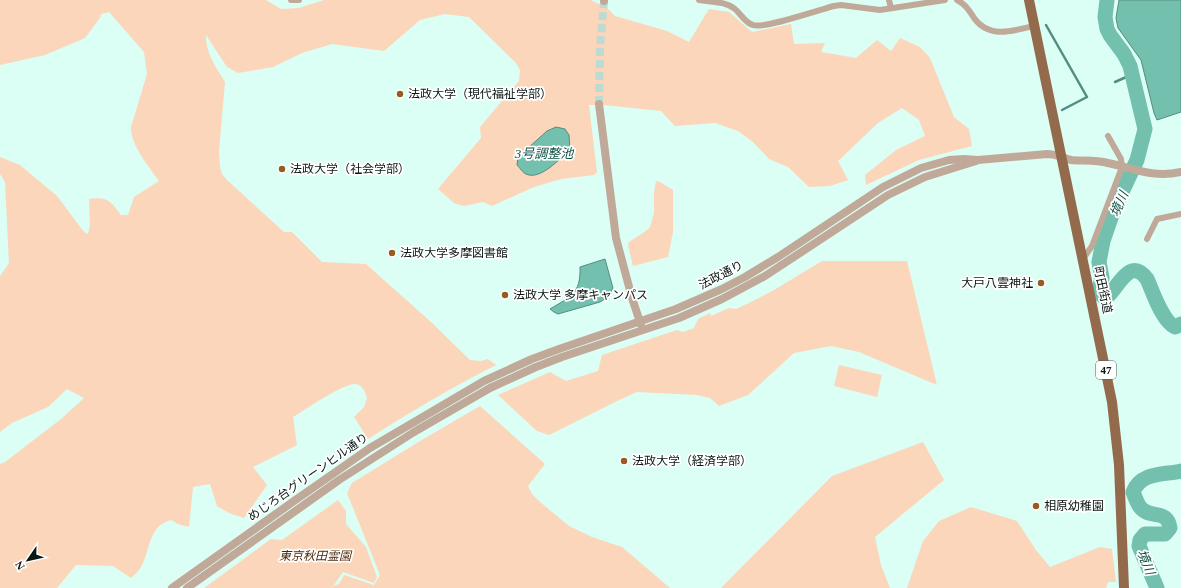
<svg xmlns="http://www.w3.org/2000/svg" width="1181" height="588" viewBox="0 0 1181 588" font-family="'Times New Roman','Noto Sans JP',serif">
<rect width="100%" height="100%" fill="#dbfef5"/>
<g fill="#fcd6ba">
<path d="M0 0H266L281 9 299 8 324 0H591L607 8 615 16 667 31 689 42 709 9 729 12 752 32 791 24 794 44 825 43 821 52 856 58 877 40 891 51 900 38 920 47 930 58 954 117 969 129 972 146 919 160 866 185 865 175 896 150 925 136 919 120 902 108 878 123 838 161 848 180 830 186 809 187 788 167 769 159 753 142 738 131 715 123 675 126 661 111 604 105H589L597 172 594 175 561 179 534 187 492 206 483 202 464 206 454 203 438 189 481 138 480 127 519 81 520 70 516 63 469 17 445 14 420 20 384 51 332 44 302 53 273 67 238 73 227 67 206 35C205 51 216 68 225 82L219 151 220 167 222 174 227 180 284 232H292L322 262 366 264 431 322 470 360 481 361 488 359 496 365C452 387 409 413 368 439L354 417 364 407 367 398C365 392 363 385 356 384 343 383 305 410 293 417L297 445 253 467 267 485 244 518 229 513 217 506 210 484 193 487 189 527 178 524 171 520C148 526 151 549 141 567 139 571 134 575 131 578L113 566 76 565 57 588H0V464L5 462 61 419 84 398 67 389 48 407 12 423 0 432V276L9 263 5 182 0 174V157L20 165 57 196 84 232 88 234 90 224 89 199C107 196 111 201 121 215H128L134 197 159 181C149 167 130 144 131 127L147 74 144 52 109 12 101 14 100 18 85 38 45 55 0 65Z"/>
<polygon points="656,181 660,182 673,190 673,232 668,257 633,266 628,245 629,242 646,231 650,227 654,213 654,192"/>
<polygon points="822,261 907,261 937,385 859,352 831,346 794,353 748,395 719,406 710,398 697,395 637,392 619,400 549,435 537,431 498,395 550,372 566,381 598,371 602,355 677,330 683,332 694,328 698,319 710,313 711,316 729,308 736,309 749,303 774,290"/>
<polygon points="839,365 882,375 877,397 834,386"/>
<polygon points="480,406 545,464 528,486 532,494 540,502 569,526 592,537 622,547 670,588 204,588 271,539 282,540 338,500 346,511 346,524 366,547 377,577 374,583 343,572 334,585 330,587 339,584 344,575 374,585 380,575 347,493 352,483 420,441"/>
<polygon points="923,442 944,480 875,537 881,565 890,588 721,588 832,476"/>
<polygon points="971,507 1017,521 1036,550 1050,567 1100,547 1112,549 1116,582 1108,582 1106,588 907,588 923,541 939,521"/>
</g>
<g fill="#73c0af" stroke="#548d80">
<polygon points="1119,0 1181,0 1181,112 1157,120 1154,113 1141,60 1118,28 1116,18"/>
<path d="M556 127 565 129 569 135 570 149C561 158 540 181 526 174 523 173 520 168 517 165L518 157 547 131Z"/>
<path d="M605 259 613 288 608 297 600 302 558 314 554 312 550 309C570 297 581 294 580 267Z"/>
</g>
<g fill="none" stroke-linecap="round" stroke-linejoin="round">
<g stroke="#548d80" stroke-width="2.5">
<polyline points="1046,25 1087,97 1062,110"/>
<polyline points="1115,82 1133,74"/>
</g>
<g stroke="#73c0af" stroke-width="15">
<path d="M1107 0 1105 17 1107 29 1110 35 1124 54 1130 66 1145 129 1137 160 1114 209 1103 241 1099 262 1102 278 1099 289 1100 294 1104 297 1108 296C1119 286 1130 256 1147 279 1153 292 1162 321 1175 327L1181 324"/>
<path d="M1157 588 1139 546 1140 540 1145 534H1165L1170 528C1167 508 1150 520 1140 507 1137 503 1135 497 1133 492 1141 472 1163 475 1181 471"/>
</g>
<polyline stroke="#bcdbd3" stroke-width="8" stroke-dasharray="8 4" stroke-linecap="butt" points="599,104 600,47 604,1"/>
<g stroke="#c1a999" stroke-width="6">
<polyline points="291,0 299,0"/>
<path d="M699 0C711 2 725 1 735 9 741 14 745 23 753 25 764 29 819 10 834 6L841 5 880 10 945 0"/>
<polyline points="889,0 891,8"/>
<path d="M957 0C965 4 969 10 974 18 989 39 1012 31 1034 26"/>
<polyline points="1147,239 1157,219 1181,214"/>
<polyline points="1083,259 1092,246 1122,167 1121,159 1108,136"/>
</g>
<g stroke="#c1a999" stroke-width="8">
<polyline points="604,1 604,0"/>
<polyline points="599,104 616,238 632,298 641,325"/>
<path d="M172 588 294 501 370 448 484 381 532 359 559 349 676 309 722 289 745 277 778 257 883 187 921 168 949 160 964 159 978 160 1047 154C1056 154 1063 158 1071 160 1084 161 1096 160 1108 163 1135 169 1153 178 1181 172"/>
<polyline points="187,588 339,480 414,432 490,388 536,367 562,357 679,318 722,299 765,276 888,195 925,177 976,161"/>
</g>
<polyline stroke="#936a4b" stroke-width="10" points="1029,0 1112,402 1119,465 1124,588"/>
</g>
<g fill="#995a23" stroke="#fff" stroke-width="1.5">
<circle cx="400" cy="94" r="4"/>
<circle cx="282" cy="169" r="4"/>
<circle cx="392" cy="253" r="4"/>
<circle cx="1041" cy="283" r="4"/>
<circle cx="505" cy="295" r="4"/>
<circle cx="624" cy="461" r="4"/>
<circle cx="1036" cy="506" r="4"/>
</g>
<g text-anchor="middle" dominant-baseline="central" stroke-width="3.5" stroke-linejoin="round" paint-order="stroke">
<rect fill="#fff" stroke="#545d5a" stroke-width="1" x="1096" y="361" width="20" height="18" rx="3"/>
<g font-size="11" font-weight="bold" fill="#0b1714">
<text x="1106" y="370">47</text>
</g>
<g font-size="12" fill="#0b1714" stroke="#fff" text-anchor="start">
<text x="408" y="94">法政大学（現代福祉学部）</text>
<text x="290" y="169">法政大学（社会学部）</text>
<text x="400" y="253">法政大学多摩図書館</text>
<text x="1033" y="283" text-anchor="end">大戸八雲神社</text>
<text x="513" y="295">法政大学 多摩キャンパス</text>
<text x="632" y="461">法政大学（経済学部）</text>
<text x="1044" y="506">相原幼稚園</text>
</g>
<g font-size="12" fill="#0b1714" stroke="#fff">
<text transform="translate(721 275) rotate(-27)">法政通り</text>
<text transform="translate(1103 290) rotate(78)">町田街道</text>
<text transform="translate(308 477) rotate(-35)">めじろ台グリーンヒル通り</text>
</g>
<g font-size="12" font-style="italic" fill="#4d2a0c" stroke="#fff">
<text x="315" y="556">東京秋田霊園</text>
</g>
<g font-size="13" font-style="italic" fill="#115347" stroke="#fff">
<text x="544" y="153">3号調整池</text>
<text transform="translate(1119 204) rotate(-67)">境川</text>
<text transform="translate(1146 562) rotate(68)">境川</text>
</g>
</g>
<g transform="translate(28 560) rotate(236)" stroke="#ffffff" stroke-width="3" paint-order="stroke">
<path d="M0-3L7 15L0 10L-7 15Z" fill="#0b1714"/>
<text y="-6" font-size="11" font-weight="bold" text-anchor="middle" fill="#0b1714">N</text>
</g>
</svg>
